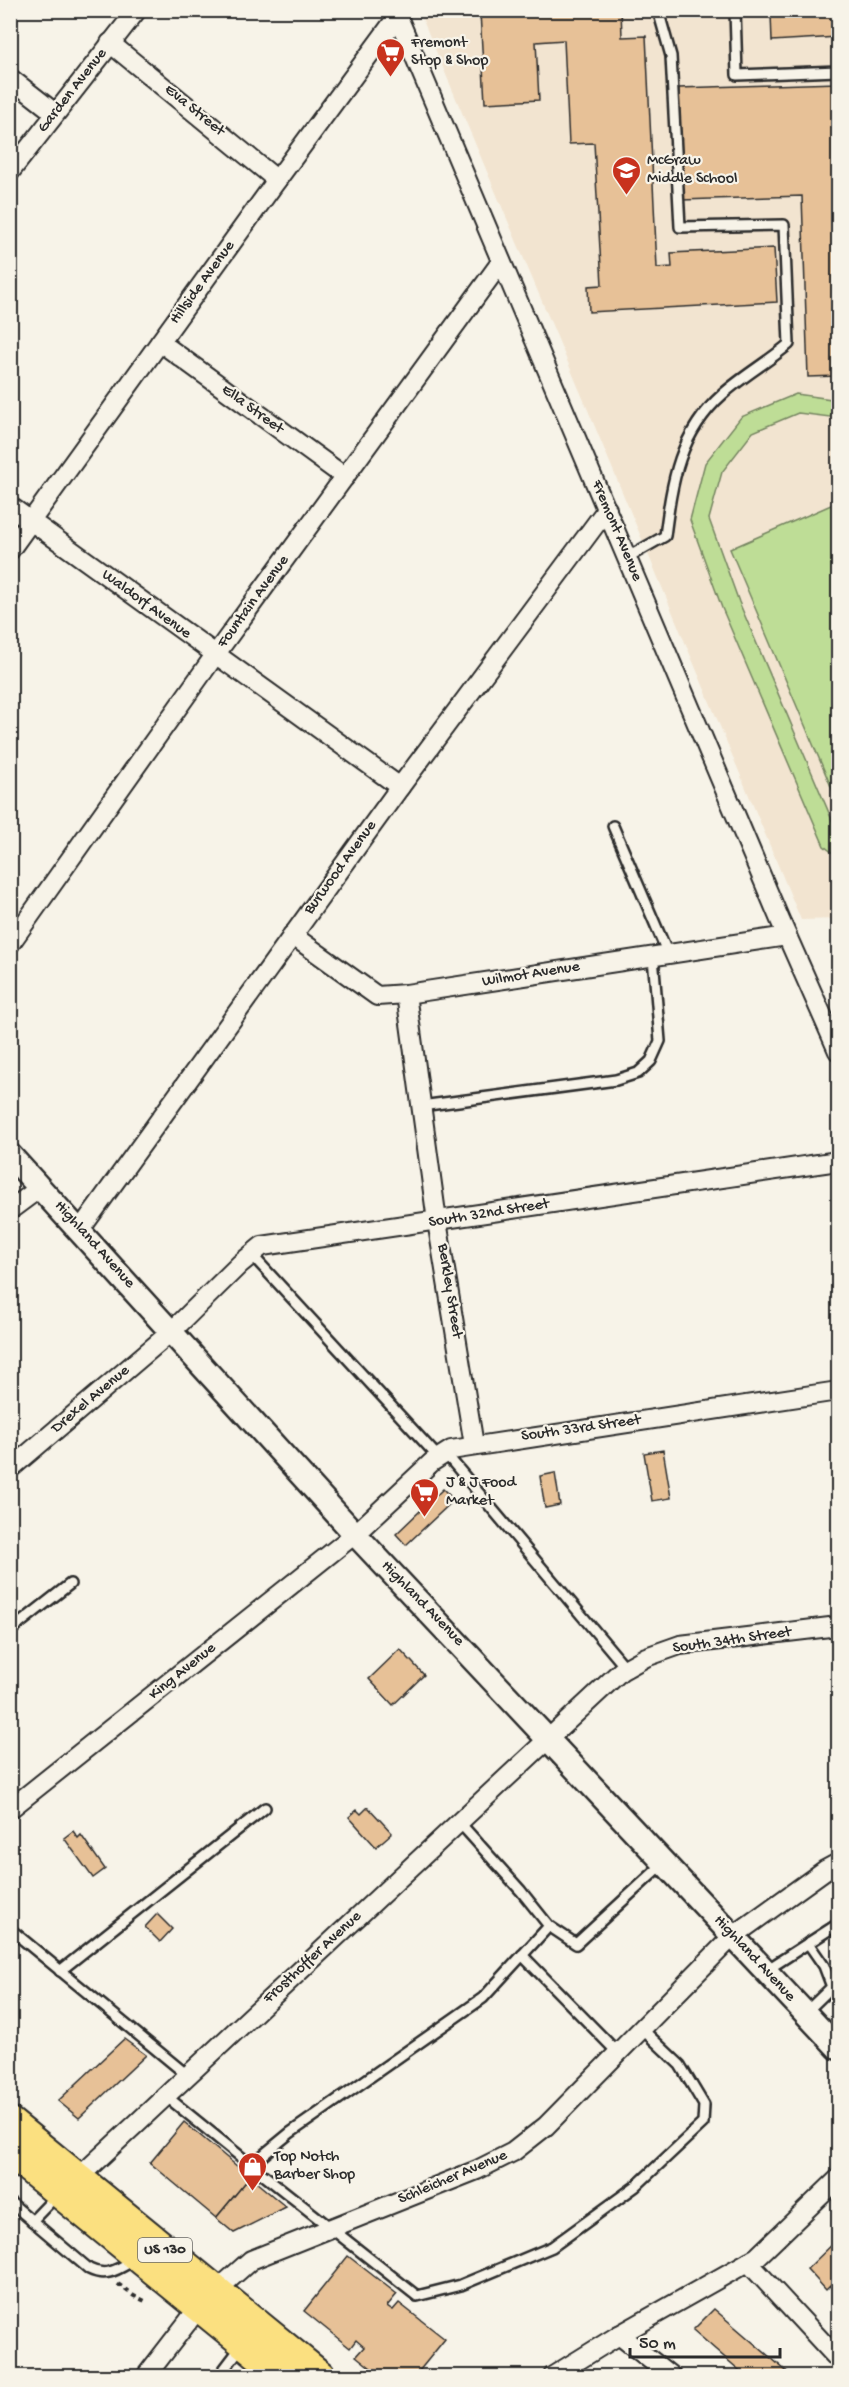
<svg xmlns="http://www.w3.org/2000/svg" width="849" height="2387" viewBox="0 0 849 2387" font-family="'Gochi Hand',sans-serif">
<rect width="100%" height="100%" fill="#f7f3e8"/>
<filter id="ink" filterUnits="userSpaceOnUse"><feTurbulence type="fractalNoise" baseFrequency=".0167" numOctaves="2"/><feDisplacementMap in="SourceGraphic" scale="12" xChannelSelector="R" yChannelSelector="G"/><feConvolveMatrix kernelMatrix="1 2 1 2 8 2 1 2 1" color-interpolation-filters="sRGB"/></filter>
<g filter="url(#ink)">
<polygon fill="#f2e4d0" points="419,11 838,11 838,919 801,920 585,403"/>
<g fill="#bedd96" stroke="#748460" stroke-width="1.5">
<polygon points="796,394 838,400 838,418 798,413 753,432 722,472 709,519 739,602 838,834 838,857 824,846 722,608 690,520 705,463 741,417"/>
<polygon points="838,502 838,803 730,549"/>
</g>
<g fill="#e7c197" stroke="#2b2b2b" stroke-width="1.5">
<polygon points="507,10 621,10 622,37 646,36 657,268 672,267 671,253 774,248 777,302 589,312 588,286 602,285 594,143 569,144 564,40 536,42 539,100 485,103 480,12"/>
<polygon points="838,10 838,37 772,41 771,14"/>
<polygon points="838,83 838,376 808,377 802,196 682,200 679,88"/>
<polygon points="663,1450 671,1498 652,1501 644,1453"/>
<polygon points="555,1473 560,1505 545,1508 540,1476"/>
<polygon points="443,1489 454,1500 406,1545 396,1534"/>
<polygon points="400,1649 424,1675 393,1705 369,1679"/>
<polygon points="368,1807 392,1833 376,1847 349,1817 357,1810 361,1814"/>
<polygon points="73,1831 78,1838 81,1835 105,1869 93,1878 64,1838"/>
<polygon points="157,1914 172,1929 160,1942 145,1927"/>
<polygon points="124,2039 146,2055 79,2118 58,2101"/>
<polygon points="184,2122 250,2177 216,2218 150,2163"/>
<polygon points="250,2177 286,2207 234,2233 216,2218"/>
<polygon points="838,2239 838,2278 826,2290 807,2269"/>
<polygon points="348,2256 397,2294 387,2306 393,2310 399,2303 445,2339 415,2376 381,2376 356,2356 364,2347 356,2340 350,2348 304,2311"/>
<polygon points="714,2309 792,2376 746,2376 693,2330"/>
</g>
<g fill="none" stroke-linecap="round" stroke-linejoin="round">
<defs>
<g id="service">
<polyline points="735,10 737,75 838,71"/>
<path d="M628 557 665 536C672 481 679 433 723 394 743 376 768 362 789 344L784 225 680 227 671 56 658 10"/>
<polyline points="613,826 668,954"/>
<polyline points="421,1106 616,1080 638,1073 651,1061 660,1041 653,957"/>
<polyline points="252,1255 439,1458"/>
<polyline points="446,1454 626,1668"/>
<polyline points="10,1631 70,1584"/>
<polyline points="459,1822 521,1891 549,1926 483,1998 290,2133 251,2165 417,2296 461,2285 552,2247 636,2186 703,2123 704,2105 680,2065 642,2029"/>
<polyline points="549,1926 576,1944 664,1863"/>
<polyline points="10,1929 187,2075"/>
<polyline points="808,1943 824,1966 832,1987"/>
<polyline points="522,1955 618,2053"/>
<polyline points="60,1971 265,1808"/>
<polyline points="765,1971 838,1924"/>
<polyline points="805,2013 838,1981"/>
<polyline points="166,2096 251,2165"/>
<path d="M10 2202 89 2269C107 2278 118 2269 134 2260"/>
<polyline points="32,2221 56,2196"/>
<polyline points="219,2376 241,2347"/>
</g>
<g id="minor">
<polyline points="395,10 780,920 838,1051"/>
<polyline points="110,43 277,180"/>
<polyline points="10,78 55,113"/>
<polyline points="10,172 137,10"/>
<polyline points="160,342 345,477"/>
<polyline points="10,506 400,787"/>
<polyline points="10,550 277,180 397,17"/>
<polyline points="292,935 377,996 406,994 787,936"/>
<polyline points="10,944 215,655 501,262"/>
<polyline points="406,994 437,1221 474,1445"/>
<polyline points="10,1210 41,1187"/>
<polyline points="80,1230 400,787 607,509"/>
<polyline points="10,1469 172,1331 240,1264 262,1246 838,1161"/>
<polyline points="10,1809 355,1534 432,1462 451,1450 838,1391"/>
<polyline points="78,2178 621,1671 646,1657 680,1645 838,1626"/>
<polyline points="748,2262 838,2359"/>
<polyline points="216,2291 251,2260 477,2170 513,2152 546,2126 732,1937 825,1870 838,1863"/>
<polyline points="619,2335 671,2376"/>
<polyline points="146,2376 200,2306"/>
<polyline points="553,2376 619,2335 757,2257 838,2179"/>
</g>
<polyline id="tertiary" points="10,1155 355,1534 838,2048"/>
<g id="trunk">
<polyline points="10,2123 320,2376"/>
<polyline points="10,2152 285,2376"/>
</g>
</defs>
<use href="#service" stroke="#2b2b2b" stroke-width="14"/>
<use href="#minor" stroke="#2b2b2b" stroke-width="22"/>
<use href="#tertiary" stroke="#2b2b2b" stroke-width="27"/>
<use href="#trunk" stroke="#2b2b2b" stroke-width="34"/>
<polyline stroke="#2b2b2b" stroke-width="4" stroke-dasharray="4.5 4.5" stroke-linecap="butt" points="118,2284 134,2296 145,2301"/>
<use href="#service" stroke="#f7f3e8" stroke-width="9"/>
<use href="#minor" stroke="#f7f3e8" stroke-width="18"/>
<use href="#tertiary" stroke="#f7f3e8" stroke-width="22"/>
<use href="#trunk" stroke="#fbe080" stroke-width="30"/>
</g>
</g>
<defs>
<symbol id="supermarket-pin" viewBox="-11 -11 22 30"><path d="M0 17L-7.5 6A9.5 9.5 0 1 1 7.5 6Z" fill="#c8321e" stroke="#f7f3e8"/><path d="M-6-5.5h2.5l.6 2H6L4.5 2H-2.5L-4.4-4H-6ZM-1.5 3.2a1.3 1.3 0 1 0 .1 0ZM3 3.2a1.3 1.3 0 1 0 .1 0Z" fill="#fff"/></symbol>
<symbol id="school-pin" viewBox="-11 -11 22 30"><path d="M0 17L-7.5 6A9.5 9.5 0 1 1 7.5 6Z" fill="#c8321e" stroke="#f7f3e8"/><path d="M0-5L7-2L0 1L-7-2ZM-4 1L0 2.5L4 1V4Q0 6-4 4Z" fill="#fff"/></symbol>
<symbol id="shop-pin" viewBox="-11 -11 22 30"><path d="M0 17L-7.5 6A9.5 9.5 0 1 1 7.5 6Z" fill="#c8321e" stroke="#f7f3e8"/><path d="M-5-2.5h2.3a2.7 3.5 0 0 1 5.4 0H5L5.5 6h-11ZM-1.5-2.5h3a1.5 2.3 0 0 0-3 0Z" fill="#fff"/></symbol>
</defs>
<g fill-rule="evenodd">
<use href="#supermarket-pin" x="374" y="36" width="33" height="45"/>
<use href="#school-pin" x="610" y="154" width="33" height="45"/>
<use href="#supermarket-pin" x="408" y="1476" width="33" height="45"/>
<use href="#shop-pin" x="236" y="2150" width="33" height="45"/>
</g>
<g text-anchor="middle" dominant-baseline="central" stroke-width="4.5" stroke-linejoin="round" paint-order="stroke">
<rect fill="#f7f3e8" stroke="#686764" stroke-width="1.5" x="138" y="2238" width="54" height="24" rx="4.5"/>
<g font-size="15" font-weight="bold" fill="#2b2b2b">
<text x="165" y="2250">US 130</text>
</g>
<g font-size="16" fill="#2b2b2b" stroke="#f7f3e8" text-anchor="start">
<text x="411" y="43">Fremont<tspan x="411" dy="18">Stop &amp; Shop</tspan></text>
<text x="647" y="161">McGraw<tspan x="647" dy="18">Middle School</tspan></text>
<text x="446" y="1483">J &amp; J Food<tspan x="446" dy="18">Market</tspan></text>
<text x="274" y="2157">Top Notch<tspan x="274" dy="18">Barber Shop</tspan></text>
</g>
<g font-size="16" fill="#2b2b2b" stroke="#f7f3e8">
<text transform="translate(73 91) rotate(-52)">Garden Avenue</text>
<text transform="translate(194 111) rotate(39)">Eva Street</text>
<text transform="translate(203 283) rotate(-54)">Hillside Avenue</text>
<text transform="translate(252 410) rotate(36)">Ella Street</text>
<text transform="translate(616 531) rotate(67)">Fremont Avenue</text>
<text transform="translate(254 602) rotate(-54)">Fountain Avenue</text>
<text transform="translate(146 605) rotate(36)">Waldorf Avenue</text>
<text transform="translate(341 868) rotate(-54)">Burwood Avenue</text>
<text transform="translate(531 975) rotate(-9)">Wilmot Avenue</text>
<text transform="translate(489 1214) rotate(-9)">South 32nd Street</text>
<text transform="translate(94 1245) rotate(48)">Highland Avenue</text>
<text transform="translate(449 1291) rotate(81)">Berkley Street</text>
<text transform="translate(91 1400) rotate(-40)">Drexel Avenue</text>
<text transform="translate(581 1429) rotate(-8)">South 33rd Street</text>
<text transform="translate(422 1604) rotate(46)">Highland Avenue</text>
<text transform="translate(732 1641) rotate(-8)">South 34th Street</text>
<text transform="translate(183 1672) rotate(-39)">King Avenue</text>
<text transform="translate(313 1958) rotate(-43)">Frosthoffer Avenue</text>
<text transform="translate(754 1959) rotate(47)">Highland Avenue</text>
<text transform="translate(453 2178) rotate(-23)">Schleicher Avenue</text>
</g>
</g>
<rect width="849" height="2387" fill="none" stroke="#f7f3e8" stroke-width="36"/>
<rect x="18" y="18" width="813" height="2351" fill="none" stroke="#2b2b2b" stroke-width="2" filter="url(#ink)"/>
<path d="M630 2348v9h150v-9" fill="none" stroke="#2b2b2b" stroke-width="3"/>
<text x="639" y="2348" font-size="18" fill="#2b2b2b" stroke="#f7f3e8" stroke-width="4.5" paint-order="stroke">50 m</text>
</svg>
